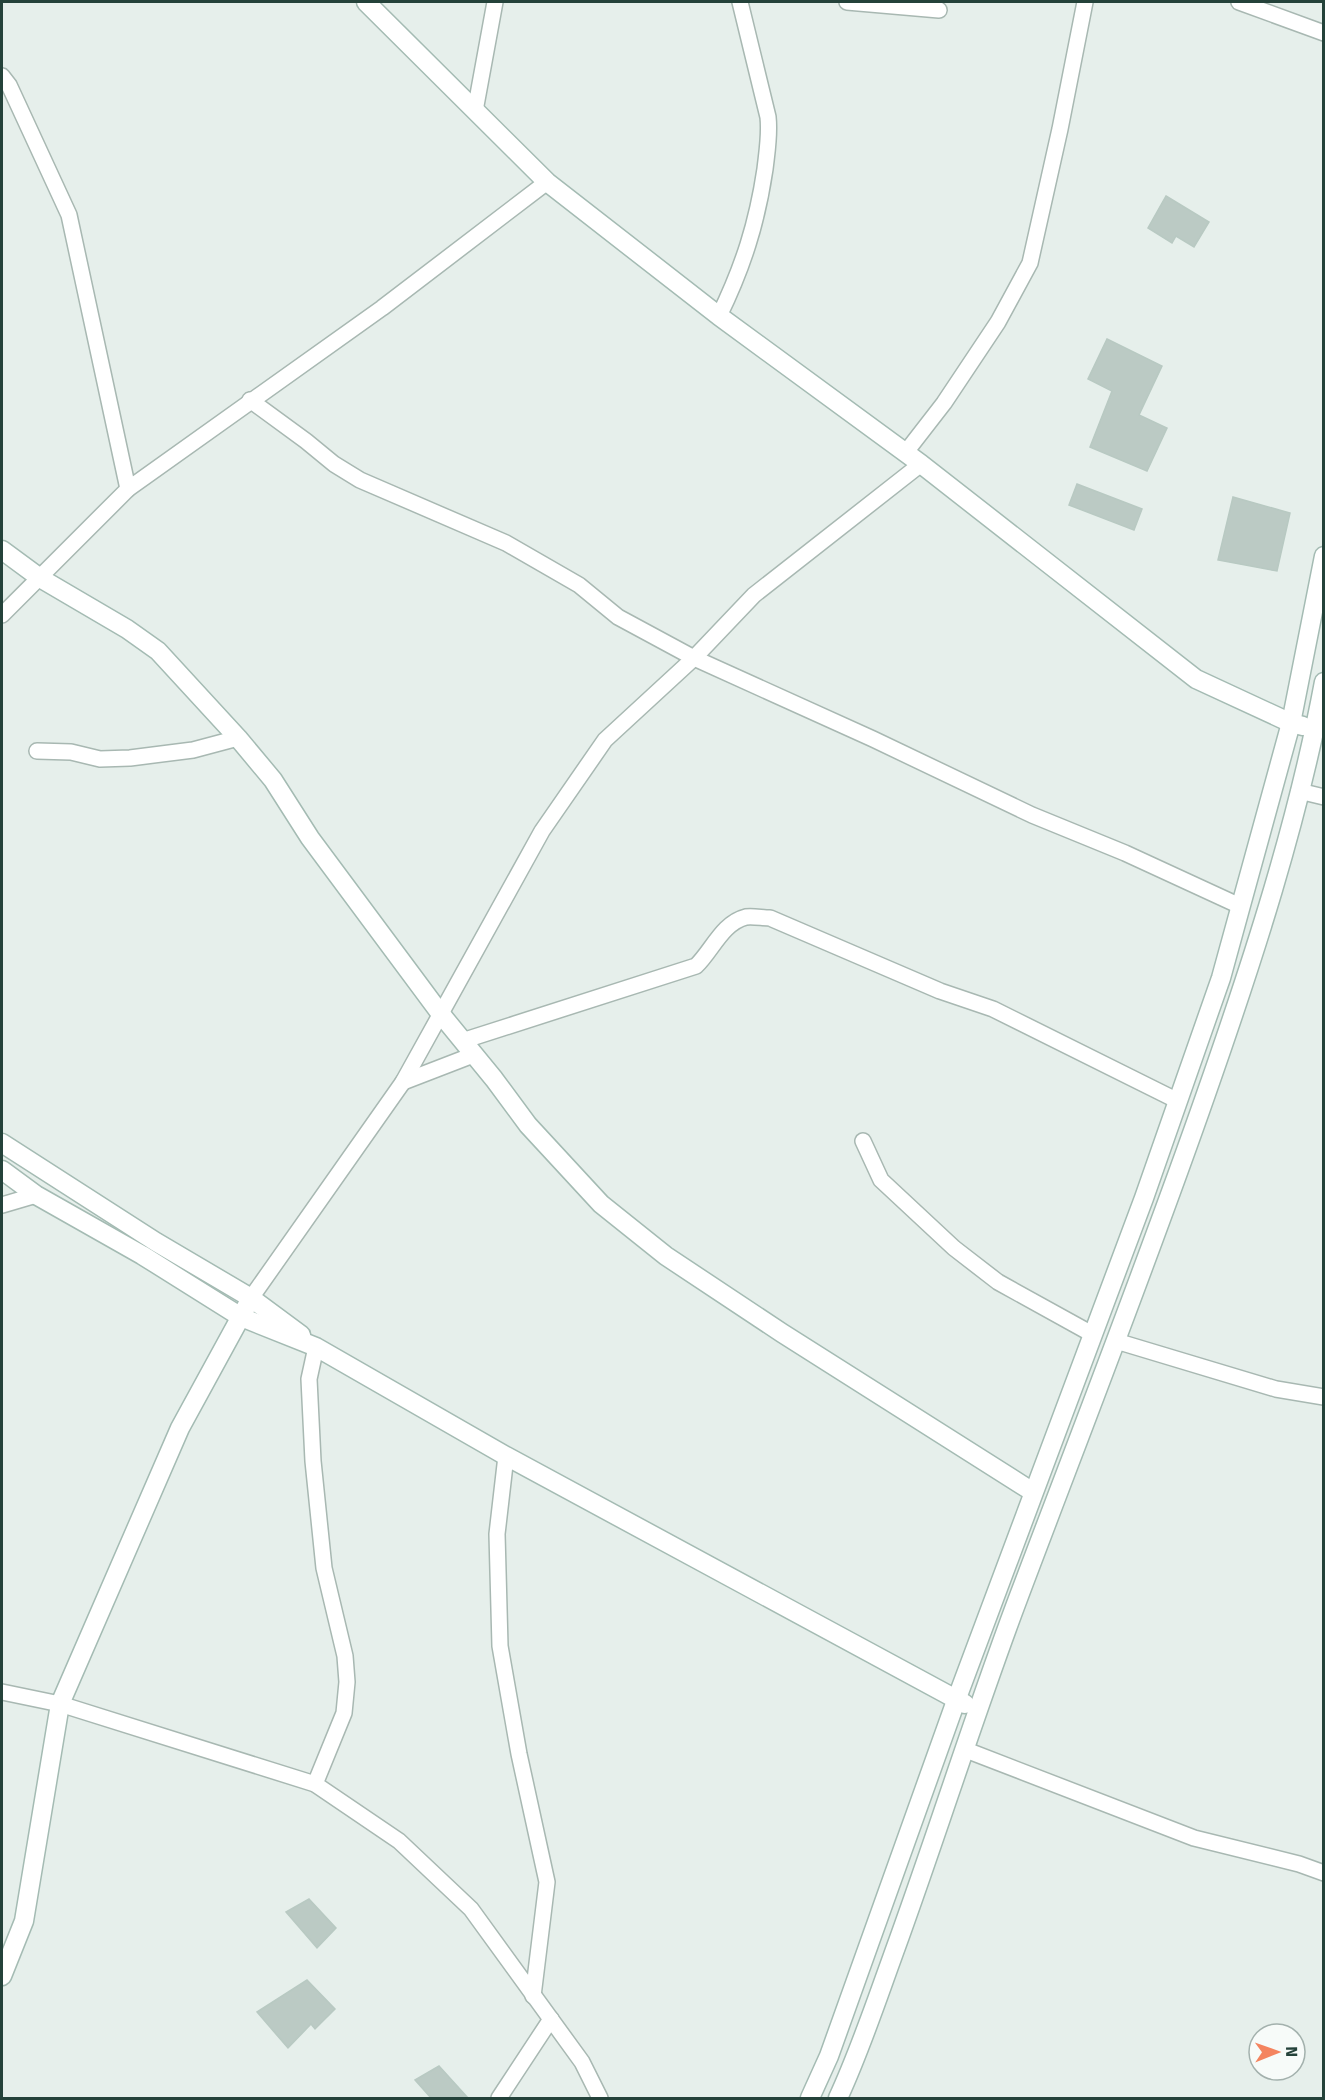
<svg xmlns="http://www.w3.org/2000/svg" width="1325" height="2100" viewBox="0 0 1325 2100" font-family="'Fira Sans',sans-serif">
<rect width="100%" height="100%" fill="#e6efeb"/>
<g fill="#bbcac4" stroke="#b8c9c2" stroke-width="1.5">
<polygon points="1166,196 1209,222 1194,247 1176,236 1172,243 1148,228"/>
<polygon points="1107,339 1162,366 1139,415 1167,428 1147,471 1090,447 1112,391 1088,379"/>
<polygon points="1077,484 1142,509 1134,530 1069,505"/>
<polygon points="1233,497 1290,513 1277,571 1218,560"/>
<polygon points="309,1899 336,1928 317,1948 286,1912"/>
<polygon points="307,1980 335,2009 315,2029 311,2024 288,2048 257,2012"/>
<polygon points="439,2066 468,2098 431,2098 415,2080"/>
</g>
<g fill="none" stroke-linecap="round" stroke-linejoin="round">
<defs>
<g id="street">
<polyline points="847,2 939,10"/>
<polyline points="1239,2 1324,33"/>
<polyline points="2,76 9,85 69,215 128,489"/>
<polyline points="475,111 495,2"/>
<path d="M719 316C743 267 757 223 765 169 767 151 770 135 768 117L740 2"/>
<polyline points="250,400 306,441 334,464 360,480 506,543 579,585 618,617 694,658 873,739 1032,815 1125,853 1240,906"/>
<polyline points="906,452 944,403 998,322 1030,263 1060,129 1085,2"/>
<polyline points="2,615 128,489 382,308 547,182"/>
<polyline points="37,751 71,752 100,759 130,758 193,750 238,738"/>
<polyline points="1299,791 1324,797"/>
<path d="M462 1041 696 966C712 951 722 923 746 917 753 916 763 918 770 918L940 991 993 1009 1178 1101"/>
<polyline points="403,1082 473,1055"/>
<polyline points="863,1141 881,1180 954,1248 998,1282 1092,1334"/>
<polyline points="2,1205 36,1195"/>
<polyline points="251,1298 403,1082 542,831 605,740 694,658 754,595 921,464"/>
<polyline points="1116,1341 1276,1389 1324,1397"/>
<polyline points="506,1456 497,1534 500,1646 519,1754 547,1882 533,1996"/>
<polyline points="2,1692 60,1704 315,1784 399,1841 471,1909 582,2062 600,2098"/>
<polyline points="966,1750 1194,1838 1299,1864 1324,1873"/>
<polyline points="315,1784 344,1713 347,1682 345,1656 324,1568 313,1461 309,1379 316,1347"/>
<polyline points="499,2098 551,2019"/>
</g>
<g id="secondary">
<polyline points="366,2 547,182 719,316 921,464 1196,679 1291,723 1303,726"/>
<polyline points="2,550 40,578 127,629 158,651 238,738 273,780 310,838 440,1013 494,1079 528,1125 601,1204 666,1256 782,1333 1033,1492"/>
<polyline points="2,1143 156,1242 251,1298 301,1335"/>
<polyline points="2,1170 36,1195 142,1255 241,1317 316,1347 506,1456 965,1704"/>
<polyline points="2,1976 24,1921 60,1704 180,1428 251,1298"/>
<polyline points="810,2098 829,2056 957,1698 1144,1198 1221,978 1291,723 1324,556"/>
<path d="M838 2098C859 2053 875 2005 892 1958 936 1838 974 1715 1019 1596 1082 1429 1147 1263 1206 1094 1253 960 1298 822 1324 682"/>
</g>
</defs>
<use href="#street" stroke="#a8b8b2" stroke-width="18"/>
<use href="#secondary" stroke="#a4bbb3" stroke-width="21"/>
<use href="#street" stroke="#fff" stroke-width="15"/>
<use href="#secondary" stroke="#fff" stroke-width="18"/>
</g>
<rect width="1325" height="2100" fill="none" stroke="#24423a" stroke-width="6"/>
<g transform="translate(1277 2052) rotate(89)"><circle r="28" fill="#f7fbf9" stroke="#a3b1ad" stroke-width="1.5"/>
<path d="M0-4.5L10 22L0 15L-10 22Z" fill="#f4845f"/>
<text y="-9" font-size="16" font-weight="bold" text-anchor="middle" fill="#24423a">N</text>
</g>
</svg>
